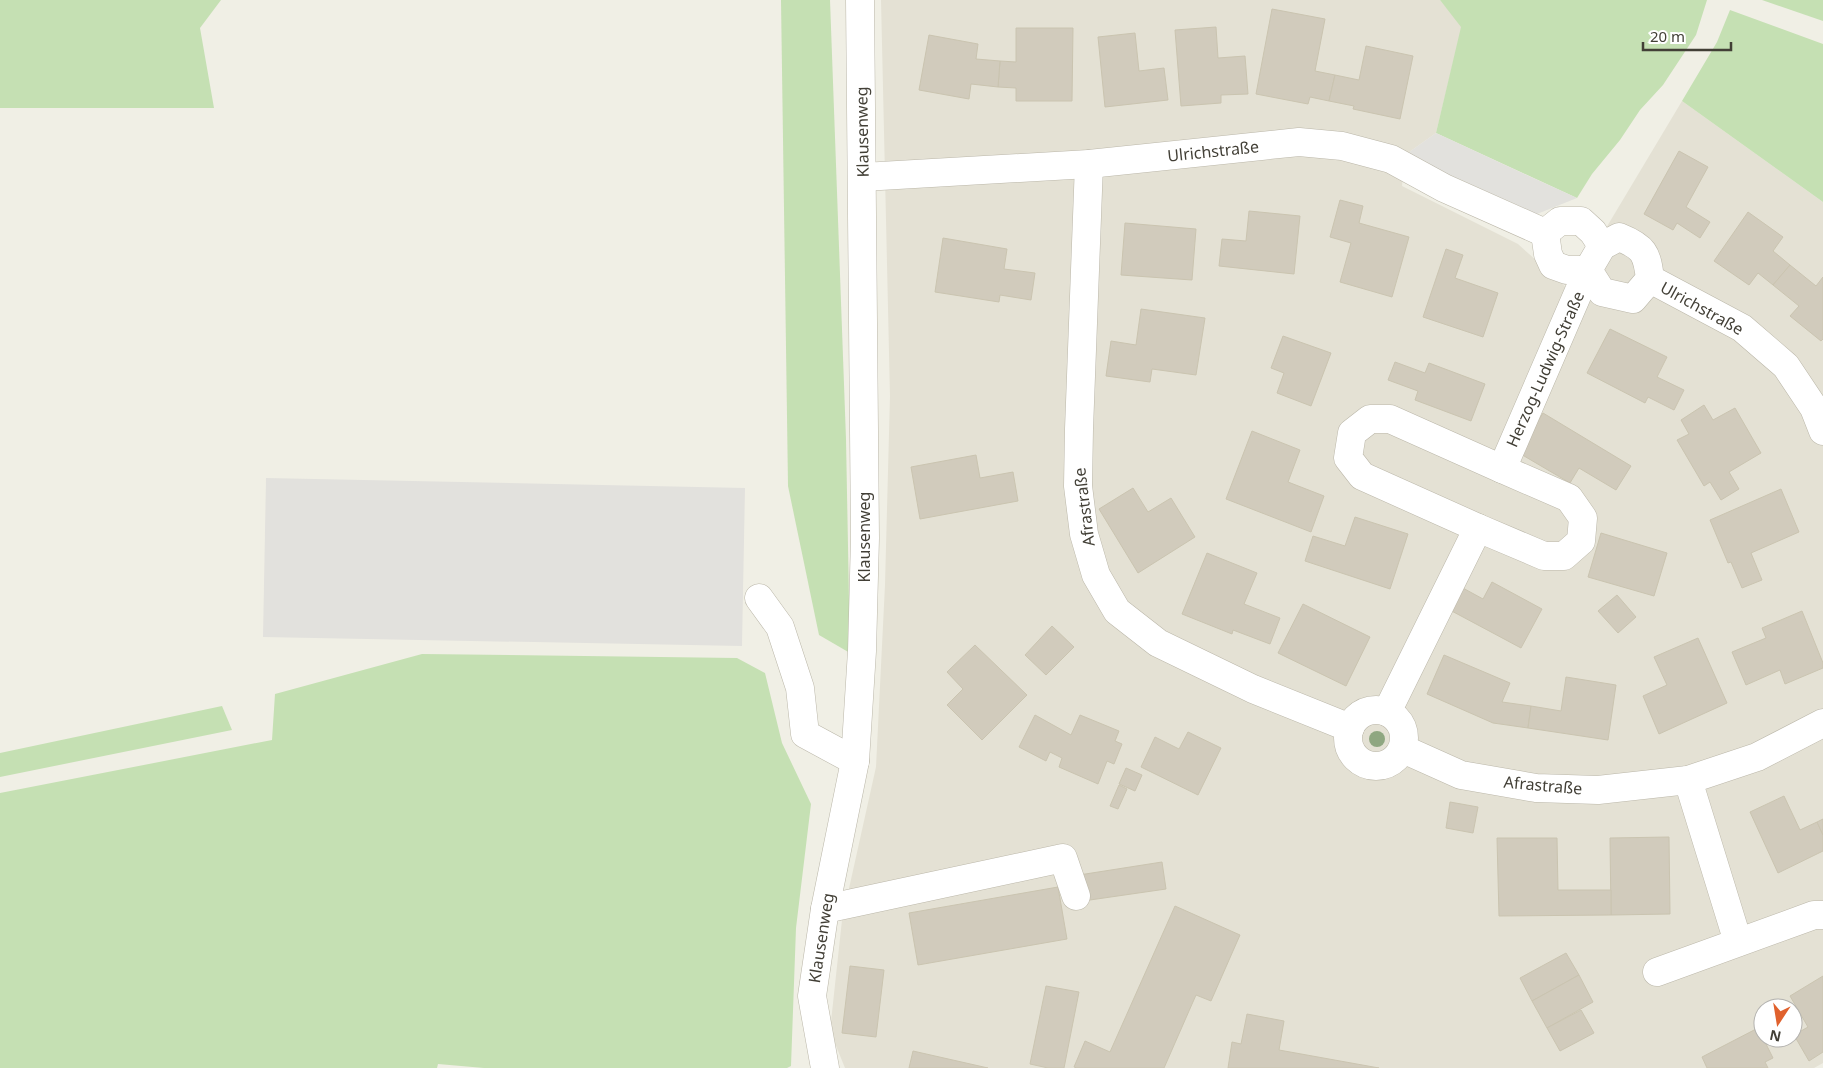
<svg xmlns="http://www.w3.org/2000/svg" width="1823" height="1068" viewBox="0 0 1823 1068" font-family="'Noto Sans',sans-serif">
<rect width="100%" height="100%" fill="#f0efe5"/>
<path fill="#e4e1d4" fill-rule="evenodd" d="M881 0H1440L1462 26 1436 133 1405 155 1402 186 1518 244 1569 290 1682 101 1823 202V1063L1814 1068H845L830 1031 842 920 876 767 885 585 890 396ZM1763 1008H1793V1038H1763Z"/>
<g fill="#c5e0b3">
<polygon points="0,0 221,0 200,28 214,108 0,108"/>
<polygon points="781,0 830,0 846,439 850,653 819,635 788,486"/>
<polygon points="1440,0 1707,0 1696,35 1663,85 1640,110 1620,140 1592,174 1577,198 1436,133 1461,27"/>
<polygon points="1762,0 1823,0 1823,21"/>
<polygon points="1730,10 1823,44 1823,202 1682,101 1717,42"/>
<polygon points="422,654 737,658 765,673 782,743 811,804 796,928 791,1066 787,1068 484,1068 438,1064 437,1068 0,1068 0,793 272,740 275,694"/>
<polygon points="222,706 232,730 0,777 0,753"/>
</g>
<g fill="#e2e1dd">
<polygon points="1436,133 1531,177 1577,198 1537,214 1405,155"/>
<polygon points="266,478 745,488 742,646 263,637"/>
</g>
<g fill="#d1cbbc" stroke="#cac4b0">
<polygon points="1272,9 1325,19 1315,71 1335,75 1329,101 1310,97 1308,104 1256,94"/>
<polygon points="1216,27 1218,58 1245,56 1248,94 1221,95 1221,103 1181,106 1175,30"/>
<polygon points="1016,28 1073,28 1072,101 1016,101 1016,88 998,87 1000,61 1016,62"/>
<polygon points="1135,33 1139,71 1164,68 1168,100 1105,107 1098,37"/>
<polygon points="929,35 978,44 976,59 1000,61 998,87 971,84 969,99 919,90"/>
<polygon points="1366,46 1413,56 1400,119 1353,109 1354,106 1329,101 1335,75 1359,80"/>
<polygon points="1679,151 1708,167 1686,207 1710,222 1700,238 1677,223 1673,230 1644,214"/>
<polygon points="1340,200 1363,206 1359,223 1409,237 1392,297 1340,282 1351,243 1330,237"/>
<polygon points="1249,211 1300,216 1294,274 1219,266 1222,239 1246,241"/>
<polygon points="1748,212 1783,237 1773,251 1790,265 1773,285 1758,273 1749,285 1714,261"/>
<polygon points="1125,223 1196,229 1192,280 1121,275"/>
<polygon points="943,238 1007,249 1004,269 1035,273 1031,300 1000,295 999,302 935,292"/>
<polygon points="1446,249 1463,255 1455,278 1498,293 1483,337 1423,317"/>
<polygon points="1790,265 1816,286 1823,277 1823,339 1821,341 1790,316 1799,306 1773,285"/>
<polygon points="1141,309 1205,318 1196,375 1152,369 1150,382 1106,376 1111,341 1136,345"/>
<polygon points="1610,329 1667,357 1657,377 1684,390 1674,410 1648,397 1645,403 1587,373"/>
<polygon points="1283,336 1331,353 1311,406 1277,393 1284,373 1271,368"/>
<polygon points="1395,362 1425,373 1429,363 1485,384 1471,421 1415,400 1418,391 1388,380"/>
<polygon points="1704,405 1713,420 1735,408 1761,453 1729,472 1739,489 1721,500 1710,482 1704,486 1677,440 1689,434 1681,420"/>
<polygon points="1543,413 1631,466 1616,490 1579,468 1570,483 1519,453"/>
<polygon points="1252,431 1300,450 1288,482 1324,496 1311,532 1226,499"/>
<polygon points="976,455 980,478 1013,472 1018,501 920,519 911,467"/>
<polygon points="1133,488 1148,512 1171,498 1195,537 1138,573 1099,509"/>
<polygon points="1781,489 1799,532 1751,553 1762,580 1742,588 1731,562 1728,563 1710,520"/>
<polygon points="1355,517 1408,534 1390,589 1305,561 1313,536 1345,546"/>
<polygon points="1601,533 1667,553 1654,596 1588,577"/>
<polygon points="1207,553 1257,573 1244,604 1280,618 1270,644 1233,630 1232,634 1182,614"/>
<polygon points="1492,582 1542,609 1521,648 1448,609 1461,587 1483,599"/>
<polygon points="1617,595 1636,617 1618,633 1598,611"/>
<polygon points="1303,604 1370,637 1346,686 1278,653"/>
<polygon points="1802,611 1823,663 1823,668 1785,684 1780,670 1746,685 1732,652 1766,638 1762,628"/>
<polygon points="1052,626 1074,647 1046,675 1025,655"/>
<polygon points="1698,638 1727,703 1659,734 1643,696 1667,685 1654,657"/>
<polygon points="975,645 1027,695 982,740 947,705 963,689 947,672"/>
<polygon points="1444,655 1510,683 1502,702 1531,706 1528,728 1493,723 1427,694"/>
<polygon points="1566,677 1616,685 1608,740 1528,728 1531,706 1561,711"/>
<polygon points="1035,715 1071,735 1080,715 1119,731 1115,741 1122,744 1114,764 1107,761 1098,784 1059,767 1062,758 1050,752 1046,761 1019,747"/>
<polygon points="1188,732 1221,748 1198,795 1141,767 1155,737 1179,749"/>
<polygon points="1126,768 1142,775 1135,791 1119,784"/>
<polygon points="1119,785 1127,789 1118,809 1110,806"/>
<polygon points="1784,796 1800,830 1817,822 1823,835 1823,851 1778,873 1750,812"/>
<polygon points="1450,802 1478,807 1473,833 1446,828"/>
<polygon points="1823,819 1823,835 1817,822"/>
<polygon points="1669,837 1670,914 1611,915 1610,838"/>
<polygon points="1497,838 1557,838 1558,890 1611,890 1611,915 1499,916"/>
<polygon points="1162,862 1166,889 1083,901 1079,875"/>
<polygon points="1058,887 1067,939 918,965 909,913"/>
<polygon points="1175,906 1240,935 1211,1001 1196,995 1164,1068 1077,1068 1074,1067 1085,1041 1110,1052"/>
<polygon points="1566,953 1579,975 1532,1001 1520,978"/>
<polygon points="850,966 884,970 876,1037 842,1033"/>
<polygon points="1579,975 1593,1002 1547,1028 1532,1001"/>
<polygon points="1823,976 1823,1052 1809,1061 1794,1035 1808,1027 1790,996"/>
<polygon points="1046,986 1079,992 1064,1068 1048,1068 1030,1064"/>
<polygon points="1581,1010 1594,1033 1560,1051 1547,1028"/>
<polygon points="1247,1014 1284,1021 1279,1050 1379,1068 1228,1068 1232,1042 1241,1044"/>
<polygon points="1758,1028 1773,1058 1765,1062 1768,1068 1707,1068 1702,1057"/>
<polygon points="913,1051 988,1068 909,1068"/>
</g>
<g fill="none" stroke-linecap="round" stroke-linejoin="round">
<defs>
<g id="minor">
<polyline points="1089,164 1079,429 1078,486 1084,534 1096,575 1117,611 1158,643 1253,689 1350,728"/>
<polyline points="863,177 1089,164 1299,142 1342,146 1391,159 1444,188 1545,233 1560,221 1581,221 1593,232 1602,246"/>
<path d="M1619 237C1644 247 1647 253 1650 279L1633 299 1602 292 1588 270 1602 246Z"/>
<polyline points="1650,279 1742,328 1786,366 1814,408 1823,431"/>
<polyline points="1478,528 1362,476 1348,458 1352,433 1370,419 1390,419 1502,469 1588,270 1567,270 1553,265 1548,254 1545,233"/>
<polyline points="759,598 780,627 800,688 805,734 855,761"/>
<circle cx="1376" cy="738" r="28"/>
<polyline points="1387,712 1478,528 1544,556 1564,556 1581,541 1583,518 1569,498 1502,469"/>
<polyline points="1403,749 1461,775 1536,788 1598,790 1688,780 1757,757 1823,723"/>
<polyline points="1688,780 1738,942"/>
<polyline points="825,909 1063,858 1076,896"/>
<polyline points="1657,972 1814,915 1823,915"/>
<polyline points="825,1068 812,996 825,909 855,761 862,651 865,538 860,0"/>
</g>
</defs>
<use href="#minor" stroke="#bbb7a9" stroke-width="29"/>
<use href="#minor" stroke="#fff" stroke-width="28"/>
</g>
<circle fill="#8fa781" cx="1377" cy="739" r="8"/>
<g text-anchor="middle" dominant-baseline="central" stroke-width="4" stroke-linejoin="round" paint-order="stroke">
<g font-size="16" fill="#423f36" stroke="#fff">
<text transform="translate(862 132) rotate(-91)">Klausenweg</text>
<text transform="translate(1213 151) rotate(-6)">Ulrichstraße</text>
<text transform="translate(1702 308) rotate(29)">Ulrichstraße</text>
<text transform="translate(1545 369) rotate(-66)">Herzog-Ludwig-Straße</text>
<text transform="translate(1084 507) rotate(-97)">Afrastraße</text>
<text transform="translate(864 537) rotate(-90)">Klausenweg</text>
<text transform="translate(1543 785) rotate(5)">Afrastraße</text>
<text transform="translate(821 938) rotate(-81)">Klausenweg</text>
</g>
</g>
<g transform="translate(1778 1023) rotate(192)"><circle r="24" fill="#ffffff" stroke="#b3b2af"/>
<path d="M0-4L9 19L0 12L-9 19Z" fill="#e0612d"/>
<text y="-8" font-size="14" font-weight="bold" text-anchor="middle" fill="#423f36">N</text>
</g>
<path d="M1643 42v8h88v-8" fill="none" stroke="#423f36" stroke-width="2.5"/>
<text x="1650" y="42" font-size="15" fill="#423f36" stroke="#ffffff" stroke-width="4" paint-order="stroke">20 m</text>
</svg>
